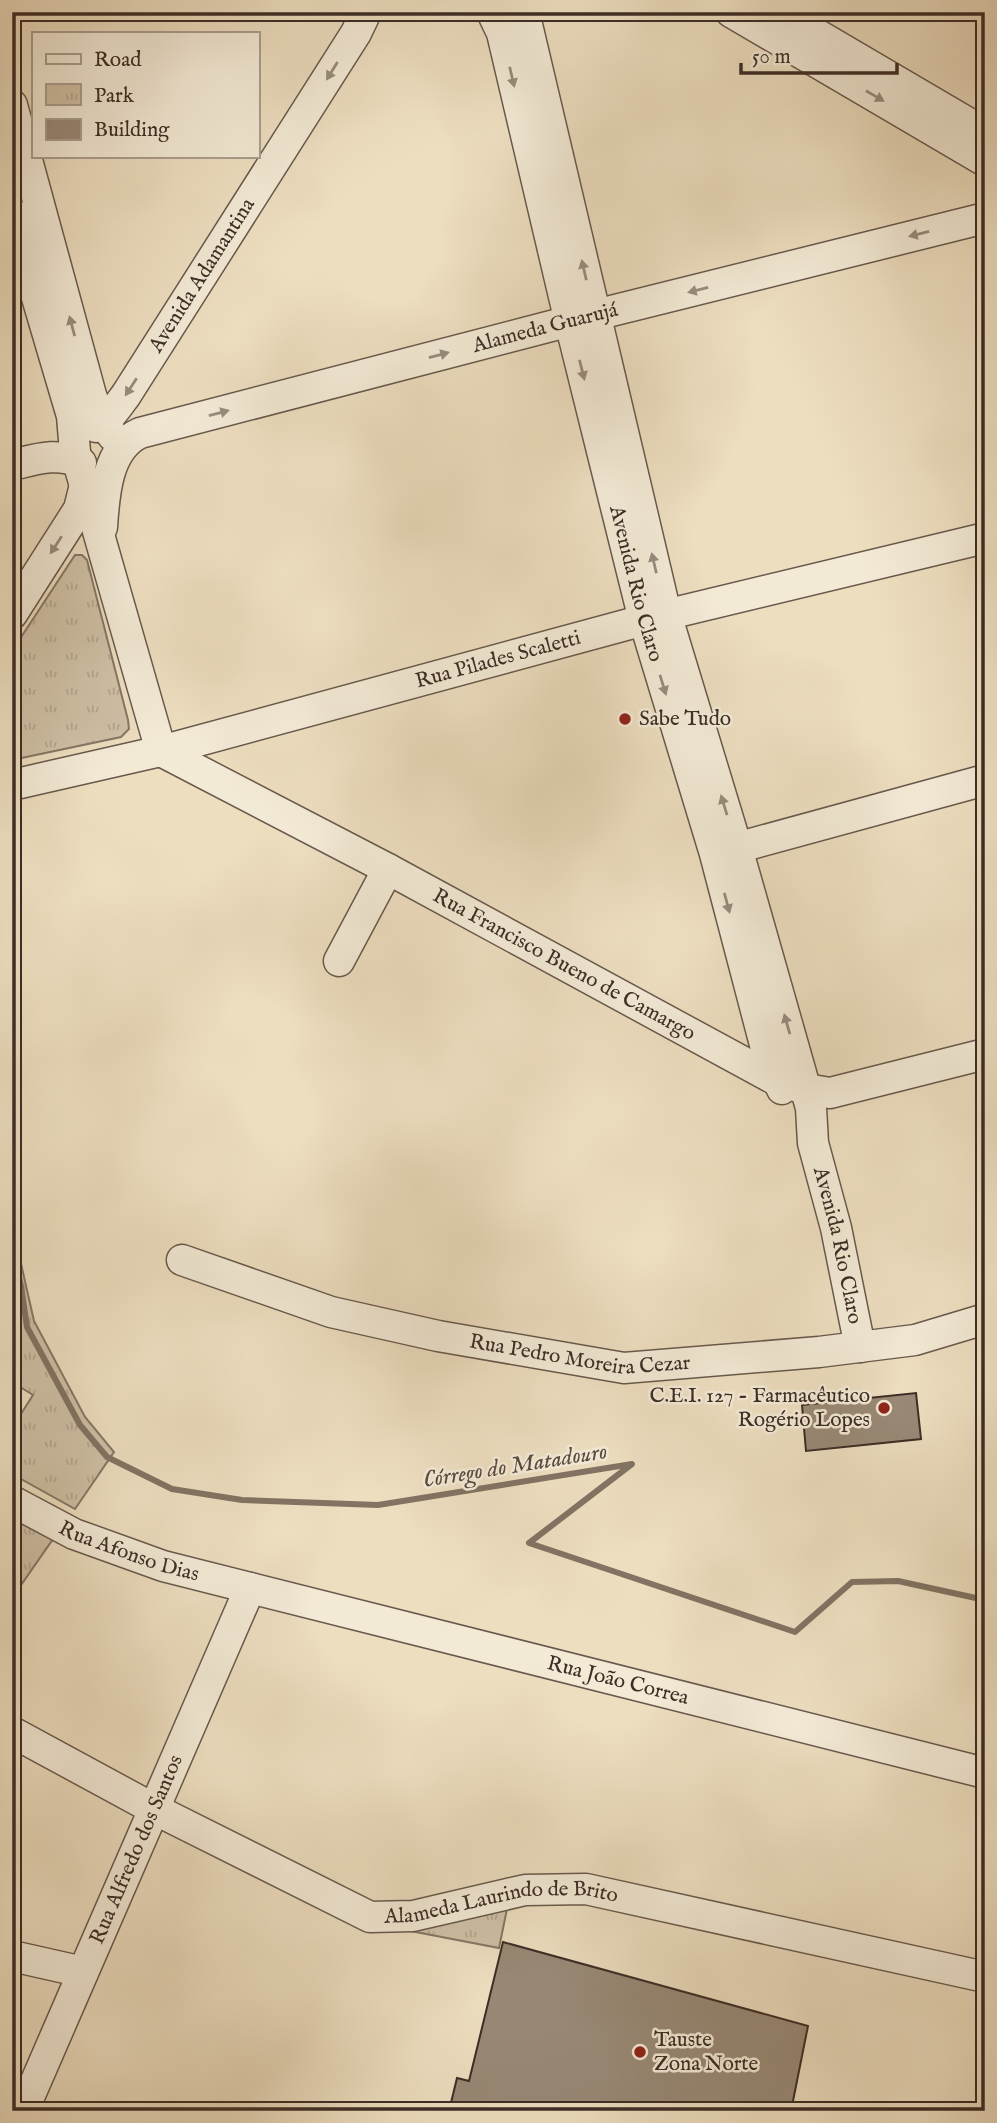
<svg xmlns="http://www.w3.org/2000/svg" width="997" height="2123" viewBox="0 0 997 2123" font-family="'IM FELL English',serif">
<defs>
<pattern id="park-tufts" width="24" height="20" patternUnits="userSpaceOnUse" patternTransform="scale(1.75)"><rect width="24" height="20" fill="#cfc0a6"/><path d="M3 7l-1-3M5 7V3M7 7l1-3M15 17l-1-3M17 17v-4M19 17l1-3" fill="none" stroke="#b3a58f"/></pattern>
</defs>
<rect width="100%" height="100%" fill="#eddec0"/>
<filter id="stains"><feTurbulence type="fractalNoise" baseFrequency=".00286" numOctaves="4"/><feColorMatrix values="0 0 0 0 .2 0 0 0 0 .09 0 0 0 0 .02 0 0 0 .5 -.17"/></filter>
<radialGradient id="worn" r=".72"><stop offset=".6" stop-color="#630" stop-opacity="0"/><stop offset="1" stop-color="#630" stop-opacity=".3"/></radialGradient>
<g fill="url(#park-tufts)" stroke="#867666" stroke-width="2">
<polygon points="75,555 82,555 87,560 128,720 129,729 121,737 12,760 12,651"/>
<polygon points="12,1242 17,1246 34,1321 85,1417 114,1452 75,1509 12,1474 12,1428 33,1395 12,1382"/>
<polygon points="12,1518 53,1539 12,1598"/>
<polygon points="508,1904 499,1948 400,1929"/>
</g>
<g fill="none" stroke-linecap="round" stroke-linejoin="round">
<polyline stroke="#827363" stroke-width="6" points="12,1251 21,1286 27,1327 80,1425 107,1457 172,1489 242,1500 378,1505 632,1464 529,1543 795,1632 852,1582 898,1581 985,1600"/>
</g>
<g fill="#988976" stroke="#3c2d26" stroke-width="2">
<polygon points="916,1393 921,1439 806,1451 802,1405"/>
<polygon points="503,1942 808,2026 791,2111 449,2111 457,2078 469,2081"/>
</g>
<g fill="none" stroke-linecap="round" stroke-linejoin="round">
<defs>
<g id="minor">
<path id="s1" d="M492 12 502 33 570 322 644 620 715 854 769 1060 782 1089"/>
<path id="s2" d="M524 12 666 614 737 848 811 1108 813 1143 836 1228 860 1347"/>
<polyline points="731,12 985,161"/>
<polyline points="779,12 985,133"/>
<polyline points="12,105 91,395 99,416 112,435"/>
<polyline points="12,213 72,416 75,452"/>
<path id="s3" d="M96 427C109 420 117 407 126 395L356 33 366 12"/>
<path id="s4" d="M77 458 161 751 388 869 778 1081 806 1089 830 1093 985 1054"/>
<path d="M12 465C37 459 57 452 81 463"/>
<path id="s5" d="M102 527C104 495 107 448 140 433L555 325 985 218"/>
<polyline points="12,614 79,509 85,485"/>
<path id="s6" d="M12 785 161 751 644 620 985 538"/>
<polyline points="718,853 985,780"/>
<polyline points="339,961 388,869"/>
<path id="s7" d="M182 1260 331 1312 438 1336 624 1368 819 1352 915 1340 985 1319"/>
<path id="s8" d="M12 1501 74 1534 163 1566 985 1773"/>
<path id="s9" d="M12 1732 154 1809 370 1917 413 1916 525 1890 586 1889 985 1977"/>
<polyline points="12,1956 83,1972"/>
<path id="s10" d="M23 2111 250 1588"/>
</g>
</defs>
<use href="#minor" stroke="#68594c" stroke-width="33"/>
<use href="#minor" stroke="#f3ead6" stroke-width="30"/>
</g>
<defs><path id="oneway-solid" d="M-6-.8H1V-3.2L6.5 0L1 3.2V.8H-6Z" transform="scale(1.75)"/></defs>
<g fill="#988c7e">
<use href="#oneway-solid" transform="translate(332 71) rotate(122)"/>
<use href="#oneway-solid" transform="translate(512 77) rotate(77)"/>
<use href="#oneway-solid" transform="translate(875 96) rotate(30)"/>
<use href="#oneway-solid" transform="translate(919 234) rotate(166)"/>
<use href="#oneway-solid" transform="translate(584 270) rotate(-103)"/>
<use href="#oneway-solid" transform="translate(698 290) rotate(166)"/>
<use href="#oneway-solid" transform="translate(72 326) rotate(-105)"/>
<use href="#oneway-solid" transform="translate(439 355) rotate(-15)"/>
<use href="#oneway-solid" transform="translate(582 370) rotate(76)"/>
<use href="#oneway-solid" transform="translate(131 387) rotate(123)"/>
<use href="#oneway-solid" transform="translate(219 413) rotate(-15)"/>
<use href="#oneway-solid" transform="translate(56 545) rotate(123)"/>
<use href="#oneway-solid" transform="translate(654 563) rotate(-103)"/>
<use href="#oneway-solid" transform="translate(663 685) rotate(73)"/>
<use href="#oneway-solid" transform="translate(724 805) rotate(-107)"/>
<use href="#oneway-solid" transform="translate(727 903) rotate(75)"/>
<use href="#oneway-solid" transform="translate(787 1024) rotate(-106)"/>
</g>
<g fill="#8f2418" stroke="#f3ead6" stroke-width="2.5">
<circle cx="625" cy="719" r="7"/>
<circle cx="884" cy="1408" r="7"/>
<circle cx="640" cy="2052" r="7"/>
</g>
<g text-anchor="middle" dominant-baseline="central" stroke-width="5" stroke-linejoin="round" paint-order="stroke">
<g font-size="21" fill="#3c2d26" stroke="#f3ead6">
<text stroke="none"><textPath href="#s3" startOffset="186">Avenida Adamantina</textPath></text>
<text stroke="none"><textPath href="#s5" startOffset="525">Alameda Guarujá</textPath></text>
<text stroke="none"><textPath href="#s1" startOffset="590">Avenida Rio Claro</textPath></text>
<text stroke="none"><textPath href="#s6" startOffset="502">Rua Pilades Scaletti</textPath></text>
<text stroke="none"><textPath href="#s4" startOffset="761">Rua Francisco Bueno de Camargo</textPath></text>
<text stroke="none"><textPath href="#s2" startOffset="1274">Avenida Rio Claro</textPath></text>
<text stroke="none"><textPath href="#s7" startOffset="411">Rua Pedro Moreira Cezar</textPath></text>
<text stroke="none"><textPath href="#s8" startOffset="128">Rua Afonso Dias</textPath></text>
<text stroke="none"><textPath href="#s8" startOffset="634">Rua João Correa</textPath></text>
<text stroke="none"><textPath href="#s10" startOffset="285">Rua Alfredo dos Santos</textPath></text>
<text stroke="none"><textPath href="#s9" startOffset="536">Alameda Laurindo de Brito</textPath></text>
</g>
<g font-size="21" fill="#3c2d26" stroke="#f3ead6" text-anchor="start">
<text x="639" y="719">Sabe Tudo</text>
<text x="870" y="1396" text-anchor="end">C.E.I. 127 - Farmacêutico<tspan x="870" dy="24">Rogério Lopes</tspan></text>
<text x="654" y="2040">Tauste<tspan x="654" dy="24">Zona Norte</tspan></text>
</g>
<g font-size="23" font-style="italic" fill="#594a40" stroke="#f3ead6">
<text transform="translate(515 1466) rotate(-9)">Córrego do Matadouro</text>
</g>
</g>
<rect width="997" height="2123" fill="none" stroke="#eddec0" stroke-width="42"/>
<rect x="14" y="14" width="969" height="2095" fill="none" stroke="#3c2d26" stroke-width="3.5"/>
<rect x="21" y="21" width="955" height="2081" fill="none" stroke="#3c2d26" stroke-width="2"/>
<rect x="32" y="32" width="228" height="126" fill="#f3ead6" stroke="#aa9e90" stroke-width="2"/>
<rect x="46" y="54" width="35" height="10" fill="#f3ead6" stroke="#aa9e90" stroke-width="2"/>
<text x="94" y="66" font-size="21" fill="#3c2d26">Road</text>
<rect x="46" y="84" width="35" height="21" fill="url(#park-tufts)" stroke="#aa9e90" stroke-width="2"/>
<text x="94" y="102" font-size="21" fill="#3c2d26">Park</text>
<rect x="46" y="119" width="35" height="21" fill="#988976" stroke="#aa9e90" stroke-width="2"/>
<text x="94" y="136" font-size="21" fill="#3c2d26">Building</text>
<path d="M741 63v10h156v-10" fill="none" stroke="#3c2d26" stroke-width="3.5"/>
<text x="752" y="63" font-size="21" fill="#3c2d26" stroke="#f3ead6" stroke-width="5" paint-order="stroke">50 m</text>
<rect width="100%" height="100%" filter="url(#stains)"/>
<rect width="100%" height="100%" fill="url(#worn)"/>
</svg>
